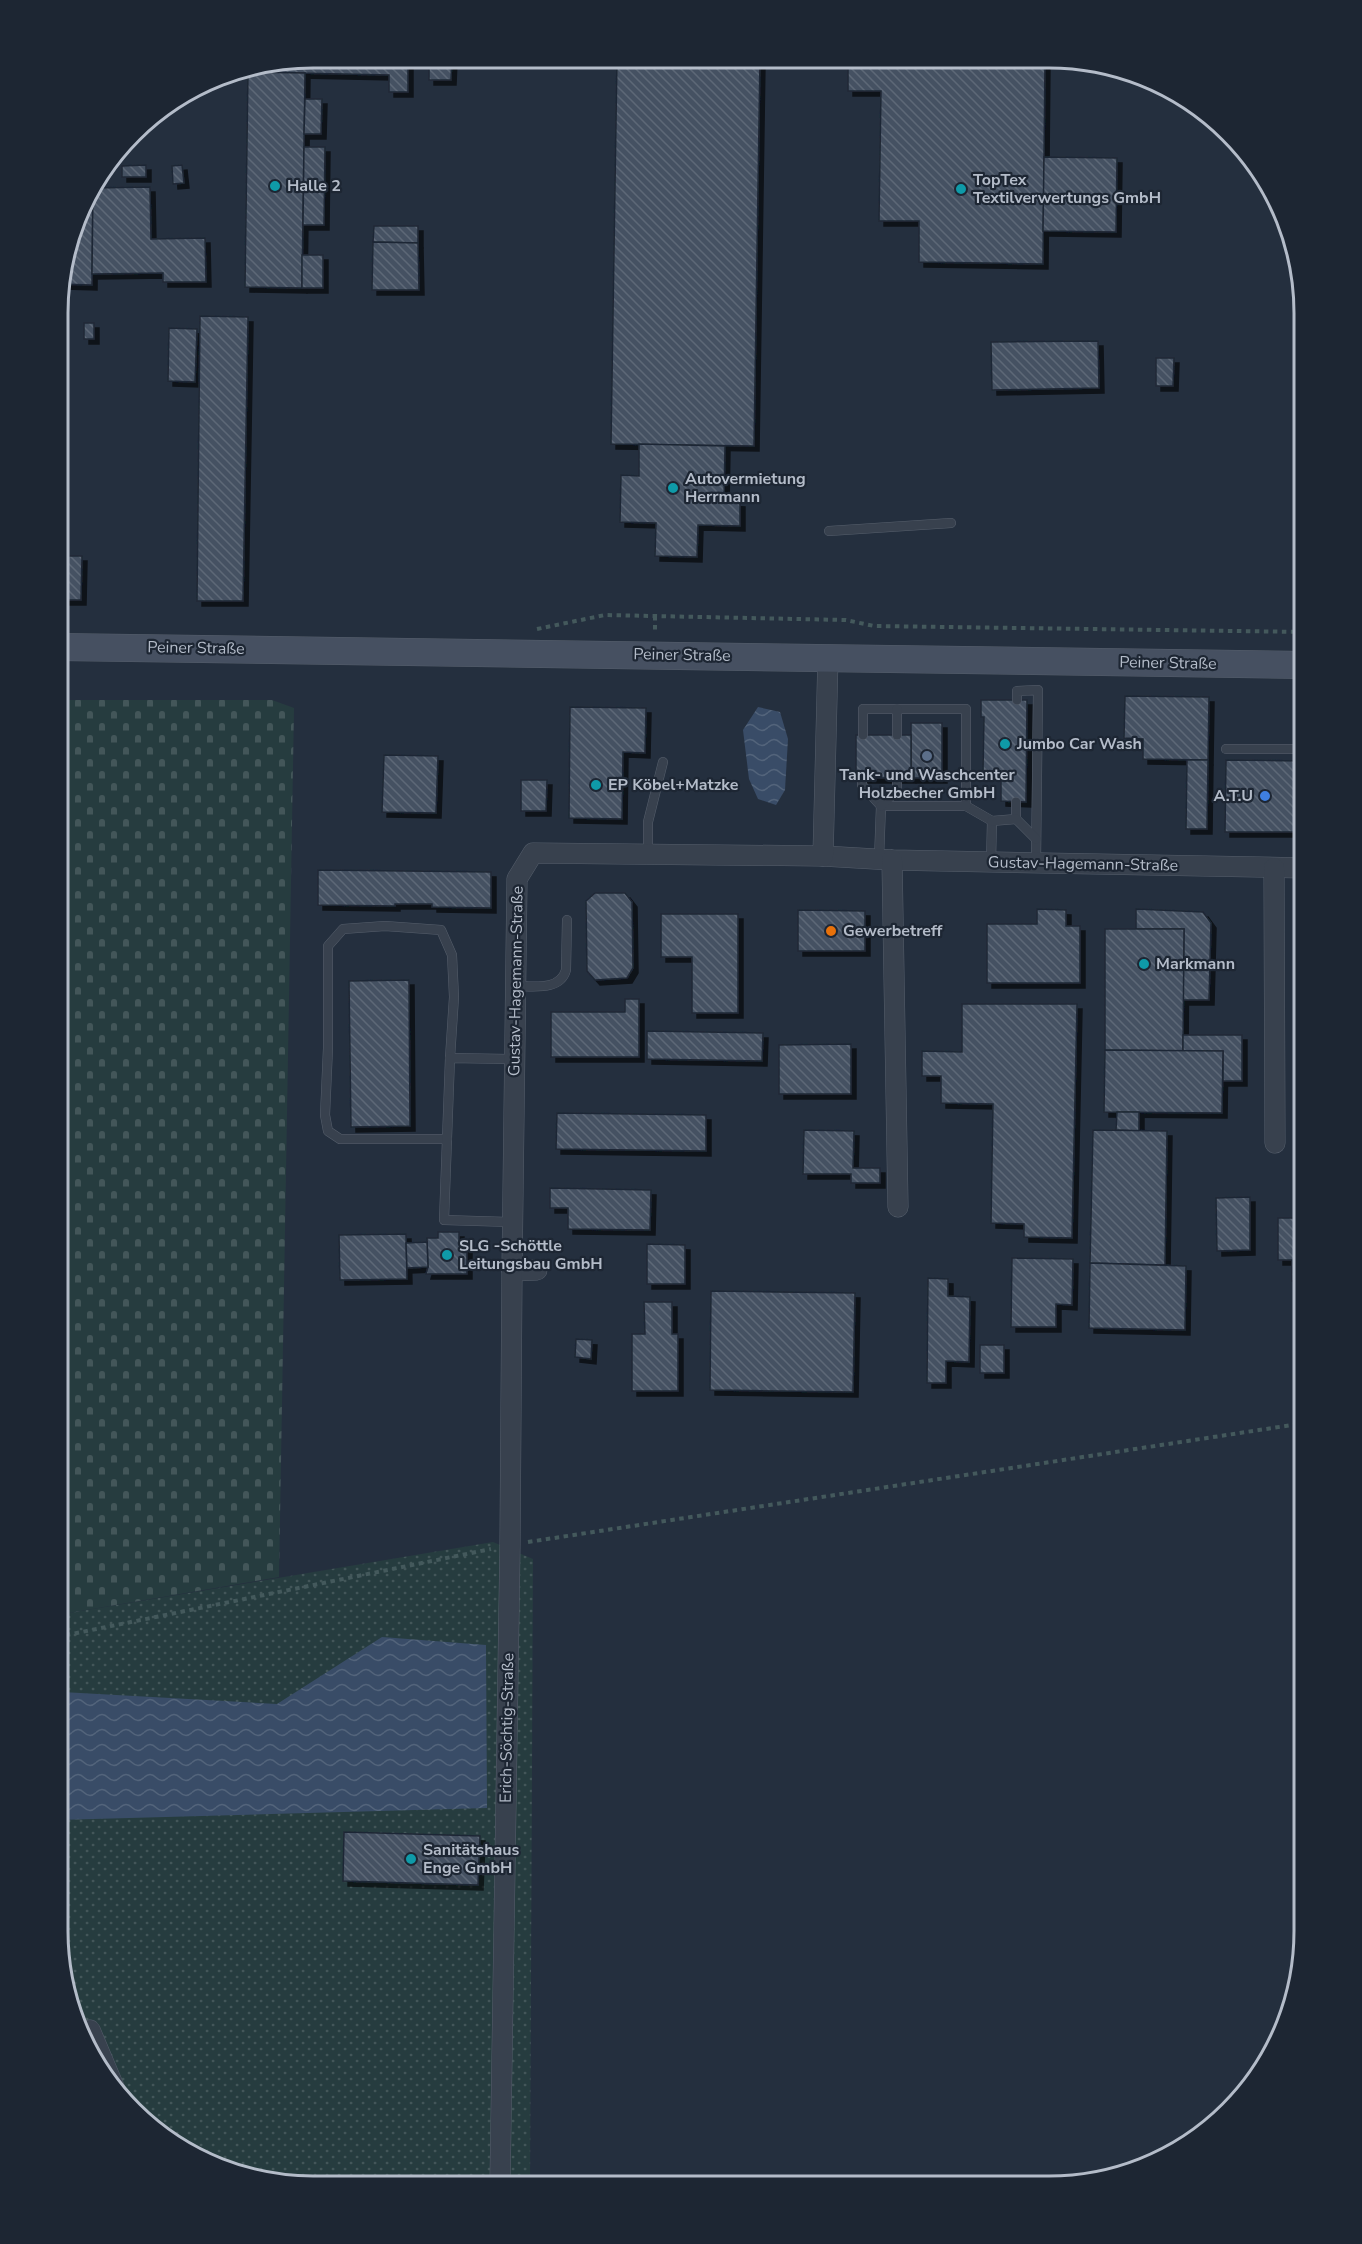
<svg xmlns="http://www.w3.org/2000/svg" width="1362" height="2244" viewBox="0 0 1362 2244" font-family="'Nunito Sans',sans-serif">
<defs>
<pattern id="grass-dots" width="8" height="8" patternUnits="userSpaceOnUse" patternTransform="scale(1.5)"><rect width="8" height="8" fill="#263c3f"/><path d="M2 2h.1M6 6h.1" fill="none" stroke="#435659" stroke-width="1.8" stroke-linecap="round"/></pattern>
<pattern id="cemetery-stones" width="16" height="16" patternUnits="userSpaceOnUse" patternTransform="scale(1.5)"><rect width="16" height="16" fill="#263c3f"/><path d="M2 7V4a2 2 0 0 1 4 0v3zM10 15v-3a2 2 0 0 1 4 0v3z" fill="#435659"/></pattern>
<pattern id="water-waves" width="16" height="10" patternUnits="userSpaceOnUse" patternTransform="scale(1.5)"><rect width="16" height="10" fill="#394c67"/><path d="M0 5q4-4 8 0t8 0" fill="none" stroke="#53647b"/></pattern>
<pattern id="building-back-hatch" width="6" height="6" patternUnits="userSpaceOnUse" patternTransform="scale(1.5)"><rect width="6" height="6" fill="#455162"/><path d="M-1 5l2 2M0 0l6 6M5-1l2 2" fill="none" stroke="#5d6877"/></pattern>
<filter id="shadow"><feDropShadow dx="5" dy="5" stdDeviation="0" flood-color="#0009"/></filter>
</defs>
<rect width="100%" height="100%" fill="#242f3e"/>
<polygon fill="url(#grass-dots)" points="493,1542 533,1559 530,2186 280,2185 215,2167 157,2134 110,2087 76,2029 57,1931 57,1615"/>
<polygon fill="url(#cemetery-stones)" points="59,700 272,700 294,708 279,1577 57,1615"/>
<g fill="url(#water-waves)">
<polygon points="758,707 780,712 788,739 785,790 776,805 758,799 749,779 743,730"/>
<polygon points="382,1637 486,1645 487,1808 57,1820 57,1723 62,1692 277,1704"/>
</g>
<g fill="url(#building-back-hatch)" stroke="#1f2835" stroke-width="1.5" filter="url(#shadow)">
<polygon points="313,57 408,57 408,92 389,92 389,75 248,72 248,70"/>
<polygon points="429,57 452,57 451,80 429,80"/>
<polygon points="617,58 760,58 754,446 611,444"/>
<polygon points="848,59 1045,59 1043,264 919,262 919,221 879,221 881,91 848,91"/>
<polygon points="248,72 305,73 302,288 245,287"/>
<polygon points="305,99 322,99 321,134 304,134"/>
<polygon points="304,147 325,147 324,225 303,225"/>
<polygon points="1044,157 1117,158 1116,232 1043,231"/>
<polygon points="146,165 146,177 122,177 122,166"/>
<polygon points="182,165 184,183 173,184 172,166"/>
<polygon points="93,187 92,285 59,284 84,199"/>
<polygon points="150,187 151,239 205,238 206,282 163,282 163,273 92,274 93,188"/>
<polygon points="374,226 418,226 418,243 373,242"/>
<polygon points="373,242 418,243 419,290 372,290"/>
<rect x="302" y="255" width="21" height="33"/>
<polygon points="200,316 248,317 243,601 197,601"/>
<rect x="84" y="323" width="10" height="16"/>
<polygon points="169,328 197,329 195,382 168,381"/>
<polygon points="1098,341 1099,388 992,390 991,342"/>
<polygon points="1156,358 1174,358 1173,386 1156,386"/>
<polygon points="639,444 725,446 724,501 740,502 740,526 698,525 697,557 655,556 656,523 620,522 621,475 639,476"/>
<polygon points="59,556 82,556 81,600 59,600"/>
<polygon points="1125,696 1209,697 1208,760 1143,759 1143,739 1124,738"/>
<polygon points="981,700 1027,700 1026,802 1001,801 1001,772 983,772 984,717 981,717"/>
<polygon points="570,707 646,708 645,753 623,752 622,819 569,818"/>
<rect x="911" y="723" width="31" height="55"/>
<rect x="856" y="735" width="55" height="43"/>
<polygon points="384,755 438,756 436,813 382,812"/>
<polygon points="1187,760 1208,760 1207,829 1186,829"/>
<polygon points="1226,760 1305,761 1305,832 1225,832"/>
<polygon points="521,780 547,780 546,811 521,811"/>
<polygon points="318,870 491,872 491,908 432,907 432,904 395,904 395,906 318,905"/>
<polygon points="595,893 625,893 632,902 633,968 627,978 595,980 587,971 586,901"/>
<polygon points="1037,909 1066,910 1066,926 1080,926 1080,983 987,983 987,924 1037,924"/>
<polygon points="1136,909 1203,912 1211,923 1209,1000 1183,1000 1184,929 1136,929"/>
<polygon points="798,910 865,911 865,951 798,951"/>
<polygon points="661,914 738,914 738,1013 692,1013 692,957 661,957"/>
<polygon points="1105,929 1184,929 1183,1051 1105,1050"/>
<polygon points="409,980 410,1126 351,1127 349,981"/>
<polygon points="625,999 639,999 639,1057 551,1057 551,1012 625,1012"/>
<polygon points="962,1004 1077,1004 1072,1238 1024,1237 1024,1224 991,1223 993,1104 941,1103 941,1076 922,1076 922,1051 962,1052"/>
<polygon points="647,1031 763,1033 762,1061 647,1059"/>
<polygon points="1183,1035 1242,1035 1242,1081 1223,1081 1223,1051 1183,1051"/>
<polygon points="851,1044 851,1094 779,1094 779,1045"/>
<polygon points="1105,1050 1223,1051 1222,1113 1104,1112"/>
<polygon points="1117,1112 1139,1112 1139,1131 1116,1130"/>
<polygon points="557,1113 706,1115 706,1151 556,1149"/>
<polygon points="804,1130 854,1131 853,1168 880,1168 880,1183 851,1183 851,1174 803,1174"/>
<polygon points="1093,1130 1167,1131 1165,1265 1090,1263"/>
<polygon points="550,1188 651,1190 650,1230 568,1229 568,1208 550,1208"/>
<polygon points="1250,1197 1250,1250 1217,1251 1216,1198"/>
<polygon points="1278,1218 1305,1218 1305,1281 1292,1281 1292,1260 1278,1260"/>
<polygon points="438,1232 459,1232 459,1241 467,1241 467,1274 426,1274 428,1267 427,1238 438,1238"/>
<polygon points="406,1234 407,1279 340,1280 339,1235"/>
<polygon points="427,1242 428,1267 407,1268 406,1243"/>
<polygon points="647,1244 685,1245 685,1284 647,1284"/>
<polygon points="1012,1258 1073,1259 1072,1305 1056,1304 1056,1327 1011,1327"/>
<polygon points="1090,1263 1186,1266 1185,1330 1089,1328"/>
<polygon points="928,1278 948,1279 948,1296 970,1297 969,1362 946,1361 946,1383 927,1383"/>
<polygon points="711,1291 855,1293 853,1392 710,1390"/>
<polygon points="644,1302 672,1302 672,1334 678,1334 678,1391 632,1391 632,1334 645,1334"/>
<polygon points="576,1339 592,1340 591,1359 575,1357"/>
<rect x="980" y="1345" width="24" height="28"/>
<polygon points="344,1832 480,1836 478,1885 343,1881"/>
</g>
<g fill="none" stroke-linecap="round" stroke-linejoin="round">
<defs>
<g id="service">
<polyline points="829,531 951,523"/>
<polyline points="1017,700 1017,691 1038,690 1036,863"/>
<polyline points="863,735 863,709 966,709 966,806 992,821 991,862"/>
<polyline points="897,735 897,709"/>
<polyline points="1226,749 1305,749"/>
<polyline points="862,778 862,785 881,806 879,859"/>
<polyline points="881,806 966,806"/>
<polyline points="881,806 897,790 897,778"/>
<polyline points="1016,819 1016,802"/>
<polyline points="992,821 1016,819 1036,839"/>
<polyline points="648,854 648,822 663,762"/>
<path d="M515 986C534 986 560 991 566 970L567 920"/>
<polyline points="447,1139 340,1139 328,1131 325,1115 328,1048 328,946 343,929 385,926 441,930 452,955 454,997 450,1058"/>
<polyline points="513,1222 444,1220 450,1058 515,1059"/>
</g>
<g id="minor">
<polyline points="823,856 892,860 1305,868"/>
<polyline points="892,860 898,1207"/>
<polyline points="1274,868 1275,1143"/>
<polyline points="537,1270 512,1271 517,879 533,853 823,856 828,657"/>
<polyline points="90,2030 117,2094"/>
<polyline points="500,2185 510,1545 512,1271"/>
</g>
<polyline id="secondary" points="59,647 1305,665"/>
</defs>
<use href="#service" stroke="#565f6c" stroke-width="10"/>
<use href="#minor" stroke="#565f6c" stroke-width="21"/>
<use href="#secondary" stroke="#565f6c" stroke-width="28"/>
<g stroke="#44595c" stroke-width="4" stroke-dasharray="4.5 4.5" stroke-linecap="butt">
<polyline points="655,616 655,633"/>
<polyline points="537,629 605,615 846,620 874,626 1305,632"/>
<polyline points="528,1542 1305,1423"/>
<polyline points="57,1637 491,1549"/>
</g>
<use href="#service" stroke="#38414e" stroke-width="9"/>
<use href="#minor" stroke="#38414e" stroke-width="20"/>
<use href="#secondary" stroke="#465061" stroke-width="27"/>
</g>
<g fill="#0f9aa8" stroke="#1d2633" stroke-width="2">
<circle cx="275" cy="186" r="6"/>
<circle cx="961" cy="189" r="6"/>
<circle cx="673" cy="488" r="6"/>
<circle cx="1005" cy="744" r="6"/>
<circle cx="596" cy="785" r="6"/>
<circle cx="1144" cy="964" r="6"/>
<circle cx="447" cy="1255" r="6"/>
<circle cx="411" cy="1859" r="6"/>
</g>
<circle fill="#5c6f8a" stroke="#1d2633" stroke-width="2" cx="927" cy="756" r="6"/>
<circle fill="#3f7fe0" stroke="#1d2633" stroke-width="2" cx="1265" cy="796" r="6"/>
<circle fill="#e8710a" stroke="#1d2633" stroke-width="2" cx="831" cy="931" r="6"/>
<g text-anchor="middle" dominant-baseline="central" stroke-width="4.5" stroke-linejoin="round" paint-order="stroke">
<g font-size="16" font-weight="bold" fill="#b4bcc9" stroke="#1d2633" text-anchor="start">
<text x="973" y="180">TopTex<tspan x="973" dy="18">Textilverwertungs GmbH</tspan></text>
<text x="287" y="186">Halle 2</text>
<text x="685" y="479">Autovermietung<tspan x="685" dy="18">Herrmann</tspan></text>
<text x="1017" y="744">Jumbo Car Wash</text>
<text x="927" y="775" text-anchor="middle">Tank- und Waschcenter<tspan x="927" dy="18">Holzbecher GmbH</tspan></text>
<text x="608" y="785">EP Köbel+Matzke</text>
<text x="1253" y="796" text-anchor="end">A.T.U</text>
<text x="843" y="931">Gewerbetreff</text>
<text x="1156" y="964">Markmann</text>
<text x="459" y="1246">SLG -Schöttle<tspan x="459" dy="18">Leitungsbau GmbH</tspan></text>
<text x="423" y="1850">Sanitätshaus<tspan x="423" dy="18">Enge GmbH</tspan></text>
</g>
<g font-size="16" fill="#b4bcc9" stroke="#1d2633">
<text transform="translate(196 648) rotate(1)">Peiner Straße</text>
<text transform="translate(682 655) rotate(1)">Peiner Straße</text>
<text transform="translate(1168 663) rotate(1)">Peiner Straße</text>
<text transform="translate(1083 864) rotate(1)">Gustav-Hagemann-Straße</text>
<text transform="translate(516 981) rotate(-89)">Gustav-Hagemann-Straße</text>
<text transform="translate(507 1728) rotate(-89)">Erich-Söchtig-Straße</text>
</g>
</g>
<path d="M0 0H1362V2244H0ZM313 68H1049A245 245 0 0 1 1294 313V1931A245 245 0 0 1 1049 2176H313A245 245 0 0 1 68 1931V313A245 245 0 0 1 313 68Z" fill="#1d2633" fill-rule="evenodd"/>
<path fill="none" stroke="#b4bcc9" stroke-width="3" d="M313 68H1049A245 245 0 0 1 1294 313V1931A245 245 0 0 1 1049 2176H313A245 245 0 0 1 68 1931V313A245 245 0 0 1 313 68Z"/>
</svg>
